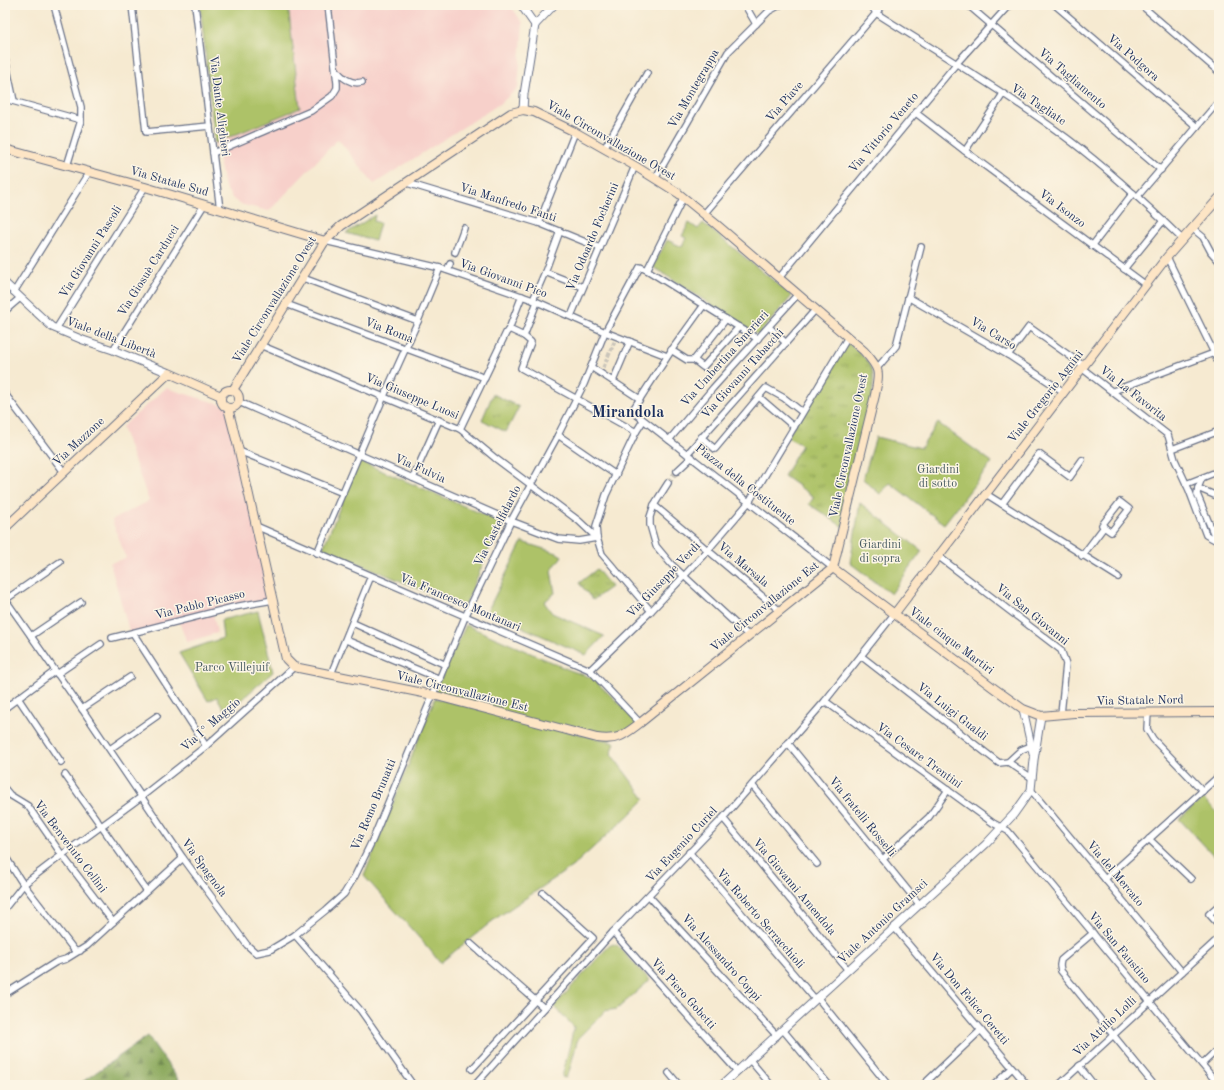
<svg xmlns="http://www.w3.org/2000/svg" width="1224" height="1090" viewBox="0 0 1224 1090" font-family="'Old Standard TT',serif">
<defs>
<pattern id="grass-tufts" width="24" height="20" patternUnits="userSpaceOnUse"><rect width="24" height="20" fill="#adc267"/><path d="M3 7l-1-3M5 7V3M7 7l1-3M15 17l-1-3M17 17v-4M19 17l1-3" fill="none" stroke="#8c9e58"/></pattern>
<pattern id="forest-firs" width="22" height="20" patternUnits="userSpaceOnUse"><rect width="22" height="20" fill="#8aa85c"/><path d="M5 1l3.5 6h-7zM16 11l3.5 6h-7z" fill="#70894f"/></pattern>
</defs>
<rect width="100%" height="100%" fill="#fcf5e5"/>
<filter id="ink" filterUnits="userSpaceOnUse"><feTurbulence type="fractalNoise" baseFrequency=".025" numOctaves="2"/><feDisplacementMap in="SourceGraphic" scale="8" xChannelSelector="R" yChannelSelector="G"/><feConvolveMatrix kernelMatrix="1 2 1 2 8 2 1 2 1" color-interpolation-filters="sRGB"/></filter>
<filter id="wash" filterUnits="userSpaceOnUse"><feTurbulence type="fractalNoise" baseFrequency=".012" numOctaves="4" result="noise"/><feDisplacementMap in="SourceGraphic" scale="16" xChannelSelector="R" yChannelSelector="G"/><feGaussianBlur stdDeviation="0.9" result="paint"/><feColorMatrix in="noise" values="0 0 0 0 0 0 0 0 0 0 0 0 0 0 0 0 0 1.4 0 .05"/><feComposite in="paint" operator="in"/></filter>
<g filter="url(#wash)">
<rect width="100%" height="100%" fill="#f6ead1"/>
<g fill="#f7d0ca">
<polygon points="288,5 510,5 523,23 518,88 501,103 374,184 338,139 269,211 240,204 233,199 225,187 215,143 300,108"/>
<polygon points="166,388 229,407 272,598 213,613 217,633 187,642 179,622 130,634 110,563 126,558 112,520 149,501 122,427"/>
</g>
<g fill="url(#grass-tufts)" stroke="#647862">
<path d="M847 342C856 350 869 359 872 371 878 389 860 440 855 460 850 482 847 505 843 527L809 504 814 497 784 476 802 445 787 437Z"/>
<polygon points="493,394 519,407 506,432 482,420"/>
<polygon points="597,569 611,587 593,600 579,583"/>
</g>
<polygon fill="url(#forest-firs)" stroke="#526c5d" points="148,1036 182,1085 78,1085"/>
<g fill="#adc267" stroke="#647862">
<polygon points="200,5 288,5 300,108 215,143"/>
<polygon points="375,215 374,221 380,223 375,241 346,233"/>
<polygon points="689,223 698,229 703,223 792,296 758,335 653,267 667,240 682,247 686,238 682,236"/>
<polygon points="938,423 992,462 944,524 890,483 880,494 863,479 876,437 921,448"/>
<polygon points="359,461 501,522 464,608 323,548"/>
<polygon points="860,503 922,551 891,594 850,563"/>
<polygon points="522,542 557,553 562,556 551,571 555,593 544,602 552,613 604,636 586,655 487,612"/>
<polygon points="258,611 273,672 226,713 217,697 208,701 179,653 223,638 221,620"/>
<polygon points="466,625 567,669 592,678 640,723 609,740 433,695"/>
<polygon points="435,698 615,743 611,754 645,799 628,816 573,866 495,919 440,963 430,950 364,876"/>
<polygon points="1203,798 1219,814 1219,861 1179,819"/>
<polygon points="613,944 617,945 650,980 617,1009 605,1011 578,1038 569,1072 565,1078 562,1077 574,1027 554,1006 609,946"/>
</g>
</g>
<g filter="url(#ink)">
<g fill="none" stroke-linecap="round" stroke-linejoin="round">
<polyline stroke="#cac5ba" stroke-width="4" stroke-dasharray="4 2" stroke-linecap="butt" points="601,373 617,336"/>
<g stroke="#cac5ba" stroke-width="5.5" stroke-dasharray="5.5 3" stroke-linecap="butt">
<polyline points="450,264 455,252"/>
<polyline points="668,483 677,471"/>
</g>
<defs>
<g id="minor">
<polyline points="54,5 81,107 81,120 67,166"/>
<polyline points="132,5 146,132 210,126"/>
<polyline points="195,5 220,210"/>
<polyline points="745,5 756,24"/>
<path d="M871 5 876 13C940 54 1007 93 1068 139 1109 170 1146 204 1182 239"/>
<polyline points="968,5 1161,170"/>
<polyline points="1055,5 1197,127"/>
<polyline points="1141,5 1219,72"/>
<polyline points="5,59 14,101"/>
<path d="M336 69C341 77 351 85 362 82"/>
<polyline points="5,99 81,120"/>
<polyline points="916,113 965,151 1146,285"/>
<polyline points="604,149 647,73"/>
<polyline points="965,151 1003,94"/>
<polyline points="213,153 311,111 332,96 337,88 337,83 328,5"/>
<polyline points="655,179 728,52 769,11 780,5"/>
<polyline points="407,183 539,223 600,248"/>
<polyline points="1137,197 1219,101"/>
<polyline points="704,214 883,5"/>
<polyline points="539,223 575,132"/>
<polyline points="1192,228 1203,237 1211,252 1219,261"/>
<polyline points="325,241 440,268 533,300 605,332 667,356"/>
<polyline points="1092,246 1133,193"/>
<polyline points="455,252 464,228"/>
<polyline points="1167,257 1214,353 1219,365"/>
<polyline points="1124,269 1163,221"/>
<polyline points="447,270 450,264"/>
<polyline points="647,270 683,198"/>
<polyline points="545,272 583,287"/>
<polyline points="303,278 418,321"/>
<polyline points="779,278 956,64 1009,5"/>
<polyline points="14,292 89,172"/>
<polyline points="522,296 509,329 524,336 537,302"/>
<polyline points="908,297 1008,355 1064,392"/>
<polyline points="533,300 545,272 560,231"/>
<polyline points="286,304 485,378"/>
<polyline points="704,305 673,348 632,411 833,568"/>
<polyline points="5,311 20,298"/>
<polyline points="571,316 635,166"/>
<polyline points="726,319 694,360 703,367 739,327"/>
<polyline points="769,327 786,343"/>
<polyline points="56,329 145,187"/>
<polyline points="524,336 531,342 521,368 636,432"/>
<polyline points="260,345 460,429 495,458 579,521 597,538"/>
<polyline points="113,350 204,205"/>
<polyline points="671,350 687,360 694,360"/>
<polyline points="1008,355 1029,327 1084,366"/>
<polyline points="591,367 640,399"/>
<polyline points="878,367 896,346 921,247"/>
<polyline points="1083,369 1168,435 1175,460 1189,490 1206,535 1219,542"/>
<polyline points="613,381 630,341"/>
<polyline points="1113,391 1214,353"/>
<polyline points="5,394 64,472"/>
<polyline points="759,397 794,427"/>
<polyline points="239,402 511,521 558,539 579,541 597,538"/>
<polyline points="643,421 636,432 606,495 596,526 597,538 602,554 651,611"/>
<polyline points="460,429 506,333 509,329"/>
<polyline points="558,435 616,475"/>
<polyline points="701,437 715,449 766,388 784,398 802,412"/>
<polyline points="669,440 713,388 798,294"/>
<polyline points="1172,449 1219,431"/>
<polyline points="239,451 343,493"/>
<polyline points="687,454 816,309"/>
<polyline points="677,471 692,457"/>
<polyline points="413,478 439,420"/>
<polyline points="1202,478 1198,488 1219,497"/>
<polyline points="668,483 654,505 650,517 650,525 656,546 671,564 749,636"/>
<polyline points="1186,484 1219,471"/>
<polyline points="1198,488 1197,494 1214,535 1219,537"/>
<polyline points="986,494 1118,577"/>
<polyline points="1002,504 1039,454 1070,477 1082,460"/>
<polyline points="654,505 780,611"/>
<polyline points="256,526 590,670 640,723"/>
<polyline points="317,553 384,396 418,321 440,268"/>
<polyline points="938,556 1061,650 1066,664 1061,714"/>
<polyline points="1082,556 1104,527 1102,525 1120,502 1129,509 1111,532 1104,527"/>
<polyline points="5,599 82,709 183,858 247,945 256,953 270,950 295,935 326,910 344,894 355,876 373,839 465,617 511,521 558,435 584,384 605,332 640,267 647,270 758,339"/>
<polyline points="5,600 60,562"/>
<polyline points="353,623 446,665"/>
<polyline points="133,633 206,746"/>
<polyline points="31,636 81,602"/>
<polyline points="112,638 234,607 273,600"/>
<polyline points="346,640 440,679"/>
<polyline points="861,656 999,763 1008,762 1032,778"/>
<polyline points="590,670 651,611 684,576 708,550 749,502 848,337"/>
<polyline points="57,674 101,644"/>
<polyline points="331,674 371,576"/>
<polyline points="18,698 61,762"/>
<polyline points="825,701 993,823 1008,831 1219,1085"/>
<polyline points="5,708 55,671"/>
<polyline points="82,709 130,677"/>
<polyline points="1148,712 1147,729 1153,739 1203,791"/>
<polyline points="788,743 919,904"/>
<polyline points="110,749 157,716"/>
<polyline points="1008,762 1021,750 1031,746"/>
<polyline points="65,775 147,891"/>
<polyline points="752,785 817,864"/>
<polyline points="5,789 10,795 28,806 62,855 113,922"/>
<polyline points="1031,790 1182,972"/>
<polyline points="723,818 848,970"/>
<polyline points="1149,839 1191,879"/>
<polyline points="689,852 815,999"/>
<polyline points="5,856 21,881 75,951 80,951"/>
<polyline points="883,859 929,817 948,790"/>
<polyline points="1105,879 1219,776"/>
<polyline points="649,896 777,1036"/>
<polyline points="1219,905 1209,914 1219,925"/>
<polyline points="5,908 24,884 62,855 141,797 206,746 294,667"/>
<polyline points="894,927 1027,1085"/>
<polyline points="613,932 737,1071"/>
<polyline points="1093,933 1061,960 1060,965 1061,971 1154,1085"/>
<polyline points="295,935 361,1011 413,1085"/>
<polyline points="470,943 544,1008"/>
<polyline points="5,994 56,962 66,959 87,946 183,858"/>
<polyline points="817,997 888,1085"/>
<polyline points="783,1030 829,1085"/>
<polyline points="749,1059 771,1085"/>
<polyline points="1202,1064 1219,1048"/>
<polyline points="1079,1066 1094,1085"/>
<polyline points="472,1069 593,938 543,893"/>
<polyline points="669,1073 679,1085"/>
<polyline points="475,1085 613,932 723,818 825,701 895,613"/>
<polyline points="923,1085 981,1030"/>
<polyline points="994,1085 1012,1068"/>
<polyline points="1059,1085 1219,938"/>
</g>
<g id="tertiary">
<polyline points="521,5 535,25"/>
<polyline points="535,25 554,5"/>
<polyline points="523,110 524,94 535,25"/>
<polyline points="5,283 52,327 83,340 113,350 169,373"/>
<polyline points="1023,709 1033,754"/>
<polyline points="722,1085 986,844 1014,814 1031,790 1034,760 1041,716"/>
</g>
<g id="secondary">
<polyline points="5,149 145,187 325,241"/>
<circle cx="230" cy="399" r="9"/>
<path d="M233 390 325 241 341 226 511 113 523 110 534 112 575 132 635 166 678 193 716 224 864 351C880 369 880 371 875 395L833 568"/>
<path d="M228 408 239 451 286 659 294 667 433 695 597 738C618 741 624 735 640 723L833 568"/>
<polyline points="5,528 169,373 221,396"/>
<polyline points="833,568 995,689 1023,709 1041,716 1074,713 1219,712"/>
<polyline points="895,613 1167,257 1219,198"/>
</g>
</defs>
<use href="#minor" stroke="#687086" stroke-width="8"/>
<use href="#tertiary" stroke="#687086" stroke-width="9"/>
<use href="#secondary" stroke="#687086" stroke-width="10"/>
<use href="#minor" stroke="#fff" stroke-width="5.5"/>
<use href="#tertiary" stroke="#fff" stroke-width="7"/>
<use href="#secondary" stroke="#fde5c5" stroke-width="8"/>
</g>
</g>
<g text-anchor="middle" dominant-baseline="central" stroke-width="3" stroke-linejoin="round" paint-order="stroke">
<g font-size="12" fill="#1b2f5e" stroke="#fcf5e5">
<text transform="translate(1133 58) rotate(41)">Via Podgora</text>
<text transform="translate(1072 79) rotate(41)">Via Tagliamento</text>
<text transform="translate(694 89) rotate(-60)">Via Montegrappa</text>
<text transform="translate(785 102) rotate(-49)">Via Piave</text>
<text transform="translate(1038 105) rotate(34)">Via Tagliate</text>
<text transform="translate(219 106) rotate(83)">Via Dante Alighieri</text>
<text transform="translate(884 133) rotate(-50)">Via Vittorio Veneto</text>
<text transform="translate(611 141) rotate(30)">Viale Circonvallazione Ovest</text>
<text transform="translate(169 182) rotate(16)">Via Statale Sud</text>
<text transform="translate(508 203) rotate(18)">Via Manfredo Fanti</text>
<text transform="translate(1062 209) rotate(37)">Via Isonzo</text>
<text transform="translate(593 237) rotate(-67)">Via Odoardo Focherini</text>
<text transform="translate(91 252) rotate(-58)">Via Giovanni Pascoli</text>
<text transform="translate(149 271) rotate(-58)">Via Giosuè Carducci</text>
<text transform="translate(503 279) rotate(20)">Via Giovanni Pico</text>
<text transform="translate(275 300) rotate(-58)">Viale Circonvallazione Ovest</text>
<text transform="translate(389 331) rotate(21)">Via Roma</text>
<text transform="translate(993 334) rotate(31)">Via Carso</text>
<text transform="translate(111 338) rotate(21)">Viale della Libertà</text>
<text transform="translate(725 359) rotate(-48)">Via Umbertina Smerieri</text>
<text transform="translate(743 374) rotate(-48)">Via Giovanni Tabacchi</text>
<text transform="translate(1133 394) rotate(38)">Via La Favorita</text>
<text transform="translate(412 397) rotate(23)">Via Giuseppe Luosi</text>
<text transform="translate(1046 397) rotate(-52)">Viale Gregorio Agnini</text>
<text transform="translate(79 442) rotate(-43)">Via Mazzone</text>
<text transform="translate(849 446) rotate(-78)">Viale Circonvallazione Ovest</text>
<text transform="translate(420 469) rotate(24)">Via Fulvia</text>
<text transform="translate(745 485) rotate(38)">Piazza della Costituente</text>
<text transform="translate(498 526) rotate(-63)">Via Castelfidardo</text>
<text transform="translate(743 565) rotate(40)">Via Marsala</text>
<text transform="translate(664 580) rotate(-46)">Via Giuseppe Verdi</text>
<text transform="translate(460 603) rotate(23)">Via Francesco Montanari</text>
<text transform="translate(200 605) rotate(-14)">Via Pablo Picasso</text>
<text transform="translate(765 607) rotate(-39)">Viale Circonvallazione Est</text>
<text transform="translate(1032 615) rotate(39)">Via San Giovanni</text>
<text transform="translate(951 641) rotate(37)">Viale cinque Martiri</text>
<text transform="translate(462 692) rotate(14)">Viale Circonvallazione Est</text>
<text transform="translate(1140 701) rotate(-1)">Via Statale Nord</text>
<text transform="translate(952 712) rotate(38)">Via Luigi Gualdi</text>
<text transform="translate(211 725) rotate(-41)">Via I° Maggio</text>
<text transform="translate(919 756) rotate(36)">Via Cesare Trentini</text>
<text transform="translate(374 805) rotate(-67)">Via Remo Brunatti</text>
<text transform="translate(862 817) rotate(51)">Via fratelli Rosselli</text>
<text transform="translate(682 845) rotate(-47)">Via Eugenio Curiel</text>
<text transform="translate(70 847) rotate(53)">Via Benvenuto Cellini</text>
<text transform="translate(204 868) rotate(54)">Via Spagnola</text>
<text transform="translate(1115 874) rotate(50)">Via del Mercato</text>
<text transform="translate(794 887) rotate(50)">Via Giovanni Amendola</text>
<text transform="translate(760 919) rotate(49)">Via Roberto Serracchioli</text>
<text transform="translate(883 922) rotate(-43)">Viale Antonio Gramsci</text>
<text transform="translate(1119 948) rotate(50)">Via San Faustino</text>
<text transform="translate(721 958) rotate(48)">Via Alessandro Coppi</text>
<text transform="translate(683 994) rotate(48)">Via Piero Gobetti</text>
<text transform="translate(969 999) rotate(50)">Via Don Felice Ceretti</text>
<text transform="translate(1105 1027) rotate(-43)">Via Attilio Lolli</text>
</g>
<g font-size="12" fill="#475b61" stroke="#fcf5e5">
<text x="938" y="470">Giardini<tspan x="938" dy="14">di sotto</tspan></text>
<text x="880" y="545">Giardini<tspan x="880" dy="14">di sopra</tspan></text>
<text x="232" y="668">Parco Villejuif</text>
</g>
<g font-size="16" font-weight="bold" fill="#1b2f5e" stroke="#fcf5e5">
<text x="628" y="413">Mirandola</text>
</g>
</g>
<rect width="1224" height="1090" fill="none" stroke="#fcf5e5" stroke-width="20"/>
</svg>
